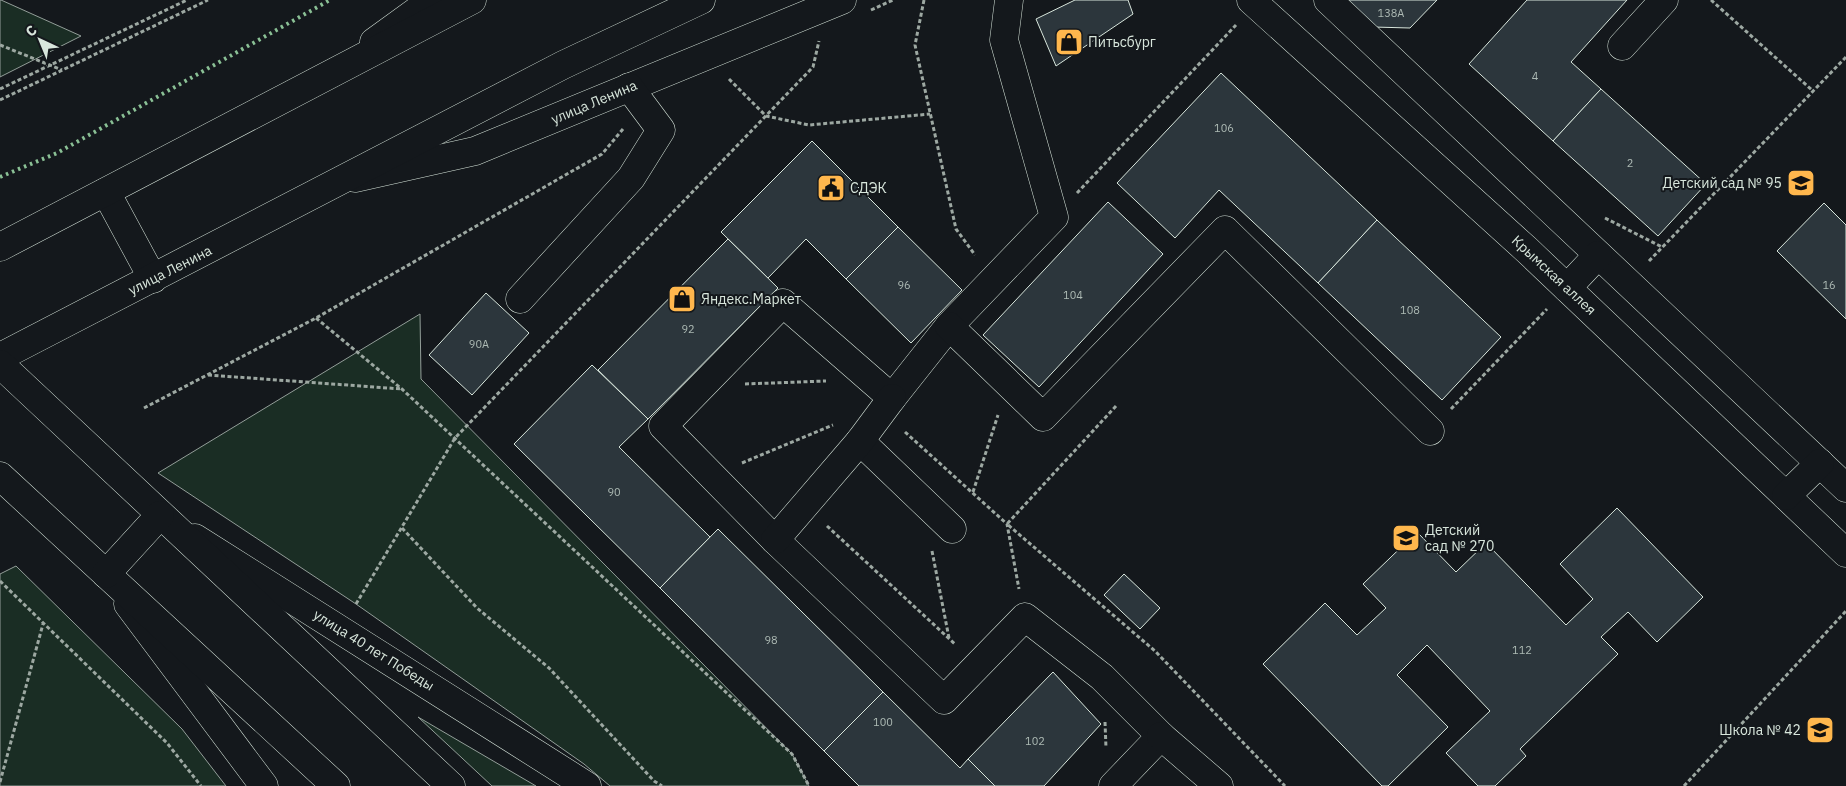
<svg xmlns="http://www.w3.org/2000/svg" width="1846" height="786" viewBox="0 0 1846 786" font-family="'IBM Plex Sans',sans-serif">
<rect width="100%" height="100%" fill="#14181c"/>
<g fill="#1a2d24" stroke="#939e99">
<polygon points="0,0 1,0 81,36 0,77"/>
<polygon points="420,314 421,379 792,754 809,786 610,786 584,764 356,604 158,473"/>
<polygon points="16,566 182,729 226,786 0,786 0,574"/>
<polygon points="418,717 536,786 492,786"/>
</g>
<g fill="#2c363c" stroke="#d8e6dc">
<polygon points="1075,0 1128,0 1133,14 1056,66 1036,19"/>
<polygon points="1341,0 1437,0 1410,28 1373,27"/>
<polygon points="1527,0 1627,0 1571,62 1601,89 1553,141 1469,64"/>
<polygon points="1221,73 1377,220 1318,283 1219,190 1175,238 1117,183"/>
<polygon points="1601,89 1706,184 1658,236 1553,141"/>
<polygon points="812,141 898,227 846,279 806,239 768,278 721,232"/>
<polygon points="1108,202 1163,254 1039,387 983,335"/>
<polygon points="1824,203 1846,225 1846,319 1777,251"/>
<polygon points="1377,220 1501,337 1442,400 1318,283"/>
<polygon points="898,227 962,290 911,343 846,279"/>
<polygon points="728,239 778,288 648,419 598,370"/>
<polygon points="486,293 529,333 472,395 429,355"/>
<polygon points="592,365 648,419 619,447 710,537 660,588 514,444"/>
<polygon points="1617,508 1703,597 1657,642 1628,612 1601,637 1618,654 1520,749 1526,756 1495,786 1478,786 1446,753 1490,711 1427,645 1397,675 1448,727 1388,786 1382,786 1263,664 1325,603 1357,635 1386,608 1363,584 1417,532 1456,572 1486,543 1566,625 1593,599 1560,564"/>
<polygon points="718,529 883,692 824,751 660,588"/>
<polygon points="1124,574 1160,608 1140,629 1104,595"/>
<polygon points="1053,672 1101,724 1044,786 995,786 968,759"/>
<polygon points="883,692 960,768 968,759 995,786 859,786 824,751"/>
</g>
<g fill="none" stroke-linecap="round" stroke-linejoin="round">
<defs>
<g id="minor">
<polyline points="1009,0 1004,40 1054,217 949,326 892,398 783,303 663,426 775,540 944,700 1025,617 1102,677 1161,736 1113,786"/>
<polyline points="1251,0 1527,250 1846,553"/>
<polyline points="1328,0 1846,488"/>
<polyline points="374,42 432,0"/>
<polyline points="1622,46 1664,0"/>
<polyline points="355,178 475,151 842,0"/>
<polyline points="1567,288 1598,255"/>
<polyline points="520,299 631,178 661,130 629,87"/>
<polyline points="949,326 1043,417 1225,230 1430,431"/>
<polyline points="860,441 952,529"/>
<polyline points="1786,496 1820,463"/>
<polyline points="195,538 587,786"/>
<polyline points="775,540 860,441 892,398"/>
<polyline points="128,604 264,786"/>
<polyline points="1161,736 1219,786"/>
</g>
<g id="major">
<polyline points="106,192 153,279"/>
<polyline points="0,247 472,0"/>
<polyline points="0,357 563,65 701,0"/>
<polyline points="0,364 451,786"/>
<polyline points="0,476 336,786"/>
<polyline points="106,574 160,515"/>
</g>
</defs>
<use href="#minor" stroke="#d8e6dc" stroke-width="29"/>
<use href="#major" stroke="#d8e6dc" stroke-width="29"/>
<g stroke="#9da8a2" stroke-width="3" stroke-dasharray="4 2.5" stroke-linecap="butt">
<polyline points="924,0 915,45 956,229 975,255"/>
<polyline points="1711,0 1813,91"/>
<polyline points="871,10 893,0"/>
<polyline points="0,45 62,70"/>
<polyline points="729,79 766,116 809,125 930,114"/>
<polyline points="0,89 187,0"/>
<polyline points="0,100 208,0"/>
<polyline points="1077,193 1236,25"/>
<polyline points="1605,218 1662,247"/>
<polyline points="1649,261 1846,57"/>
<polyline points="316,318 403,390 792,754 809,786"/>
<polyline points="208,375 402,389"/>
<polyline points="745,384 826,381"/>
<polyline points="1116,406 1007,524 1155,651 1285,786"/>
<polyline points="144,408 316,318 602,154 623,129"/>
<polyline points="1451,409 1547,309"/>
<polyline points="905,432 1007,524 1019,589"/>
<polyline points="742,463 833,425"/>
<polyline points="973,492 998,415"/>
<polyline points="827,526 956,645"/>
<polyline points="402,528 477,608 549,668 654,781 662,786"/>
<polyline points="932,551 949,638"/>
<polyline points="0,581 167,743 201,786"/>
<polyline points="356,604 455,438 813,67 819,41"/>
<polyline points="1105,722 1106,748"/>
<polyline points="0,782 43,624"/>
<polyline points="1684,786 1846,611"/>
</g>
<use href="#minor" stroke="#14181c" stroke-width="28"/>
<use href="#major" stroke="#14181c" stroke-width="28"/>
<polyline stroke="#8ac095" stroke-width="4" stroke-dasharray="2.5 4" stroke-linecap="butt" points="0,177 57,153 330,0"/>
</g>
<defs>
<symbol id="shop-square" viewBox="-11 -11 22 22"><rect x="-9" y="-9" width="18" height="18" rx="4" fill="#ffb74d" stroke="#14181c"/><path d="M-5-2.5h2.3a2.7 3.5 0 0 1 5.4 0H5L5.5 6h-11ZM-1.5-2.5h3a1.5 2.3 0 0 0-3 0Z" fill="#111"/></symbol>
<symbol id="school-square" viewBox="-11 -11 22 22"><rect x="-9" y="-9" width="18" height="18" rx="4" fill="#ffb74d" stroke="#14181c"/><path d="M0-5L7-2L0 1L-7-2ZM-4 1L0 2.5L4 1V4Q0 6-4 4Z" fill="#111"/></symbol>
<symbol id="civic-square" viewBox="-11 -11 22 22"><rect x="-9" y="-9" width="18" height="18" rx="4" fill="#ffb74d" stroke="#14181c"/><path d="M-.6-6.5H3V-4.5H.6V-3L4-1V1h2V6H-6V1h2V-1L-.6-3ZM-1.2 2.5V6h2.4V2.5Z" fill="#111"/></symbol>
</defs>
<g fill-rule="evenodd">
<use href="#shop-square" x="1053" y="26" width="32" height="32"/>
<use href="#school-square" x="1785" y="167" width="32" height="32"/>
<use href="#civic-square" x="815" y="172" width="32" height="32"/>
<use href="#shop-square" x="666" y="283" width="32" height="32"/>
<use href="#school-square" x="1390" y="522" width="32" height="32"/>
<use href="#school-square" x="1804" y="714" width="32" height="32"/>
</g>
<g text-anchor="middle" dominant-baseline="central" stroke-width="4" stroke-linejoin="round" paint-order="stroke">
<g font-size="11" fill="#adbab4">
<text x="1391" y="13">138А</text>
<text x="1535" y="76">4</text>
<text x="1224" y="128">106</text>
<text x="1630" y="163">2</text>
<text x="904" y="285">96</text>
<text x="1829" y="285">16</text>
<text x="1073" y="295">104</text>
<text x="1410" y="310">108</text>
<text x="688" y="329">92</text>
<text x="479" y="344">90А</text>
<text x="614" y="492">90</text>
<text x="771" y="640">98</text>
<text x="1522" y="650">112</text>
<text x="883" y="722">100</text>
<text x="1035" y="741">102</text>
</g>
<g font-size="14" fill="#d8e6dc" stroke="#14181c" text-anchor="start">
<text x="1088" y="42">Питьсбург</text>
<text x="1782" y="183" text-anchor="end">Детский сад № 95</text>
<text x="850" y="188">СДЭК</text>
<text x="701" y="299">Яндекс.Маркет</text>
<text x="1425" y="530">Детский<tspan x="1425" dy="16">сад № 270</tspan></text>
<text x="1801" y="730" text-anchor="end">Школа № 42</text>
</g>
<g font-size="14" fill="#d8e6dc" stroke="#14181c">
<text transform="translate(594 102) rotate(-23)">улица Ленина</text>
<text transform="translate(170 270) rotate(-27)">улица Ленина</text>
<text transform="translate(1554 275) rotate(43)">Крымская аллея</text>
<text transform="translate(374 650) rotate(32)">улица 40 лет Победы</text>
</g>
</g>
<g transform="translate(40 40) rotate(316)" stroke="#14181c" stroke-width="4" paint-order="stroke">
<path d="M0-4L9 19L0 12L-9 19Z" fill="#d8e6dc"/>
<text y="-8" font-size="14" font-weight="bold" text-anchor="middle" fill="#d8e6dc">С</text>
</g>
</svg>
